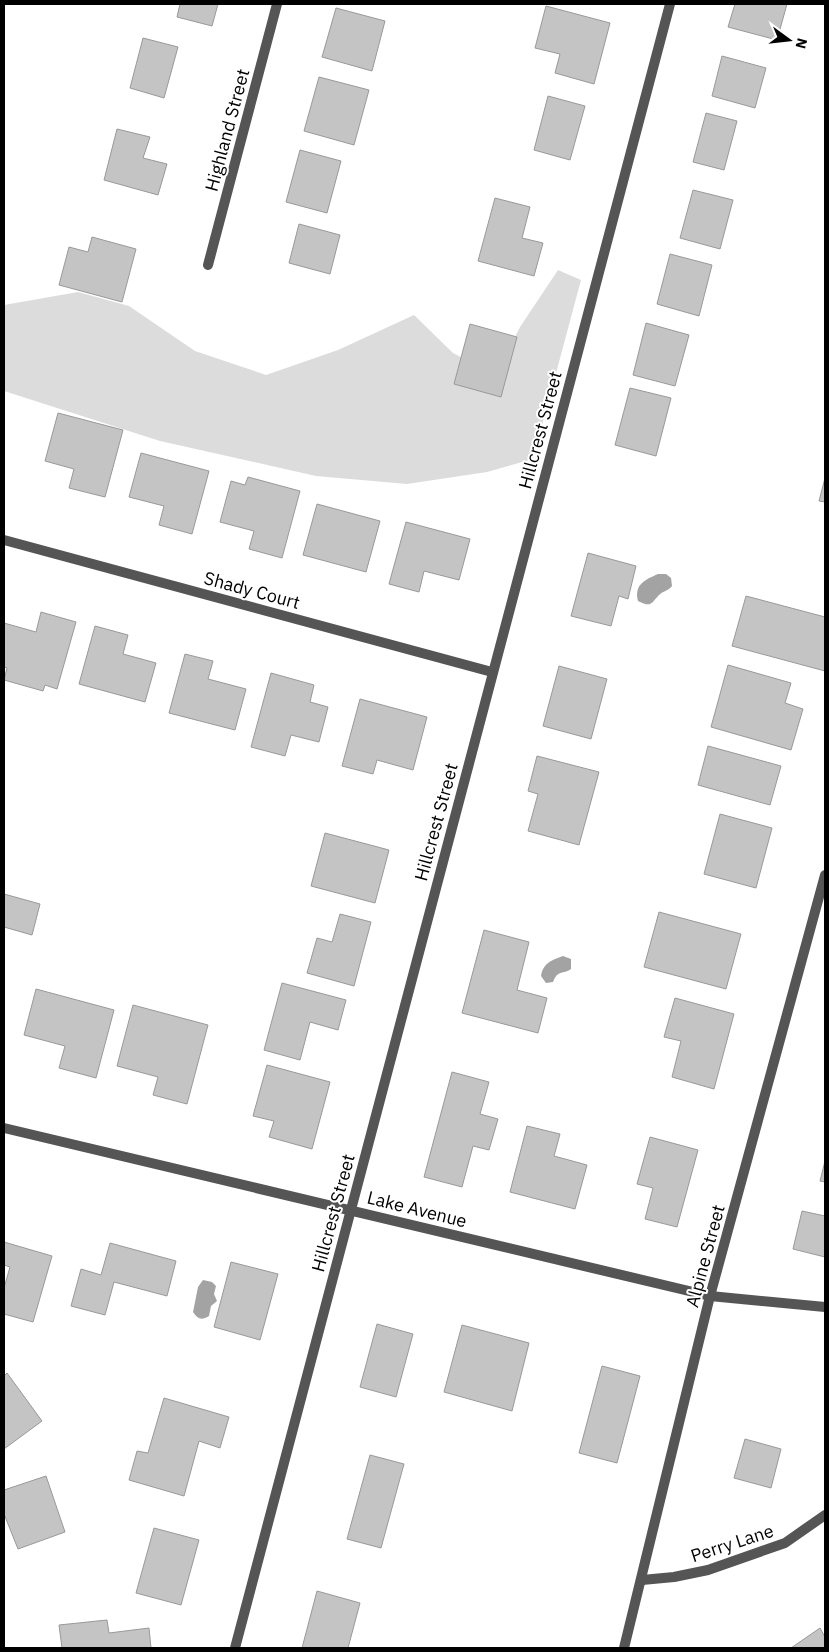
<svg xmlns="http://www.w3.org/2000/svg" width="829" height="1652" viewBox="0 0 829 1652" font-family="'IBM Plex Sans',sans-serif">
<rect width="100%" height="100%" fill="#fff"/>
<polygon fill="#dcdcdc" points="558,270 581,280 533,459 487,472 407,484 316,476 160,441 4,391 4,305 78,292 129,306 195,351 266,375 338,350 414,315 453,353 496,375 520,327"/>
<g fill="#a3a3a3">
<path d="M658 574H666L671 578 672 586C668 591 663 591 659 595 651 603 652 608 638 601 634 584 645 580 658 574Z"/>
<path d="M563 956 571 959V969C563 975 558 969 553 982L546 983 541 976C543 963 552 960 563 956Z"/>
<path d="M203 1280 212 1282 216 1286 214 1294 217 1301 211 1306 209 1316C201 1321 198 1319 193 1312L198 1287Z"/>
</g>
<g fill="#c4c4c4" stroke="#999">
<polygon points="180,4 218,4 212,26 177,17"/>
<polygon points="735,4 787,4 777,40 728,27"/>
<polygon points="546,6 610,23 594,84 555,73 560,54 535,48"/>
<polygon points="336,8 385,21 372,71 322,57"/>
<polygon points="143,38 178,47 164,98 130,88"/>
<polygon points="722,56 766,68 755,108 712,96"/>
<polygon points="319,77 369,90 354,145 304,131"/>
<polygon points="548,96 585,106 570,160 534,150"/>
<polygon points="706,113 737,121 724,170 693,162"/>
<polygon points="117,129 150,137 143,158 167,164 158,195 104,180"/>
<polygon points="300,150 341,161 327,213 286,202"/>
<polygon points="693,190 733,200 720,249 680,238"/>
<polygon points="495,198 530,207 522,238 543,243 534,276 478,261"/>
<polygon points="299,224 340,235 330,274 289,263"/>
<polygon points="92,237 136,249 122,302 59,285 69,247 88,252"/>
<polygon points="670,254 712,265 699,316 657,304"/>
<polygon points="646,323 689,335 675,386 633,375"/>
<polygon points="470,324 517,337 501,397 454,384"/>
<polygon points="630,388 671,398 656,456 615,445"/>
<polygon points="58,413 123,430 105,497 69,488 74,469 45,461"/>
<polygon points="141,453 209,471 192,534 159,525 164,506 129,497"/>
<polygon points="248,477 300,491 282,558 249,549 254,531 220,522 231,481 245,485"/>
<polygon points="825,478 825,502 819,501"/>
<polygon points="317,504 380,521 366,572 303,555"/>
<polygon points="406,522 470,539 459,580 424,571 419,592 389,584"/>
<polygon points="588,553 636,566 628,599 619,596 611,626 571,616"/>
<polygon points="746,596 825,617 825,671 732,646"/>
<polygon points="41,612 76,622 57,689 45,685 43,691 4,680 7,668 4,667 4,623 36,632"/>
<polygon points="95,626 128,635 123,654 156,663 145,702 79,684"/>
<polygon points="185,654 213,661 208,679 246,689 235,730 169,713"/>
<polygon points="728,665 791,683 785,703 803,709 791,750 711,727"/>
<polygon points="559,666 607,679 591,739 543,726"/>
<polygon points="271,673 314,685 310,702 328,707 319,742 291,735 285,756 251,747"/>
<polygon points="360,699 427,717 413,770 377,760 373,774 342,766"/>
<polygon points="708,746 781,766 770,805 698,785"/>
<polygon points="537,756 599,772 579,845 528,831 538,794 528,791"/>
<polygon points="720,814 772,828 756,888 704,874"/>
<polygon points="325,833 389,850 375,903 311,886"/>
<polygon points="4,894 40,904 32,935 4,927"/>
<polygon points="659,912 741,934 726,989 644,967"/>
<polygon points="340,914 371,922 354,986 307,973 317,938 332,942"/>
<polygon points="484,930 529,942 517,990 547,998 538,1033 462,1013"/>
<polygon points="282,983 346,1000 338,1030 310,1022 300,1060 264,1050"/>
<polygon points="36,989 114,1010 96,1078 59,1068 65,1046 24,1035"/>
<polygon points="675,998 734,1014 714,1089 672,1077 681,1041 664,1037"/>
<polygon points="133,1005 208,1025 187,1104 153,1095 158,1077 117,1066"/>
<polygon points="267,1065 330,1082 312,1149 269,1137 274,1121 253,1116"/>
<polygon points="452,1072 489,1082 480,1114 498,1119 489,1150 473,1146 462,1187 424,1177"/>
<polygon points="527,1126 560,1134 554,1156 587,1165 575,1209 510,1192"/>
<polygon points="650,1137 698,1150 677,1227 645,1219 653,1188 637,1184"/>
<polygon points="825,1161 825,1182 820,1181"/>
<polygon points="802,1211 825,1216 825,1257 793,1249"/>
<polygon points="4,1242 52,1256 33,1322 4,1314 4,1288 10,1267 4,1265"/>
<polygon points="110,1243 176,1261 167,1296 114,1282 105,1315 71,1306 81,1269 101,1275"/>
<polygon points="231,1262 278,1274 260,1340 214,1327"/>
<polygon points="377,1324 413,1334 396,1397 360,1387"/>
<polygon points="462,1325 529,1343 512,1411 444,1392"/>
<polygon points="602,1366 640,1376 617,1463 579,1453"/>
<polygon points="7,1373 42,1421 4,1449 4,1376"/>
<polygon points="164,1398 229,1417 220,1448 199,1441 184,1496 129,1480 137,1451 148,1453"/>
<polygon points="745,1439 781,1449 771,1488 734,1478"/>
<polygon points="370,1455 404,1464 381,1548 347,1539"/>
<polygon points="46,1476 65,1532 18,1549 4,1514 4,1490"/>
<polygon points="154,1528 199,1540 181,1605 136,1593"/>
<polygon points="317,1591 360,1603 348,1648 302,1648"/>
<polygon points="107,1620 109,1633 149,1628 151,1648 62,1648 59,1625"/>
<polygon points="820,1628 825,1637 825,1648 791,1648"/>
</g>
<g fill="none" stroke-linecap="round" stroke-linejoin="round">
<g stroke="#555" stroke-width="10">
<polyline points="208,265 277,4"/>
<polyline points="4,540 492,672"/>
<polyline points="4,1128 710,1296 825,1307"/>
<polyline points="642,1580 674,1577 708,1570 785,1543 825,1515"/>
<polyline points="235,1648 670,4"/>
<polyline points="624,1648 710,1296 825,875"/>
</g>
</g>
<g text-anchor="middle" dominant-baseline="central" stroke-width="4" stroke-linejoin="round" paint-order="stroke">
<g font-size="18" fill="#000" stroke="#fff">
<text transform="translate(227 130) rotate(-75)">Highland Street</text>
<text transform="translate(540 430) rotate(-75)">Hillcrest Street</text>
<text transform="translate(252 590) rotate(15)">Shady Court</text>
<text transform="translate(436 822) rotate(-75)">Hillcrest Street</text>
<text transform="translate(417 1209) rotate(14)">Lake Avenue</text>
<text transform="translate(333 1213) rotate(-75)">Hillcrest Street</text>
<text transform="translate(705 1256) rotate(-75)">Alpine Street</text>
<text transform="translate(732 1543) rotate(-18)">Perry Lane</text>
</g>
</g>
<rect width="829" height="1652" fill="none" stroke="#000000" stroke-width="10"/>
<g transform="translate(789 40) rotate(105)" stroke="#ffffff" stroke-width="4" paint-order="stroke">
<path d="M0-4L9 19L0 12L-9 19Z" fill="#000000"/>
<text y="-8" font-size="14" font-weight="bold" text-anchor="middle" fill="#000000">N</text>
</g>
</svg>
